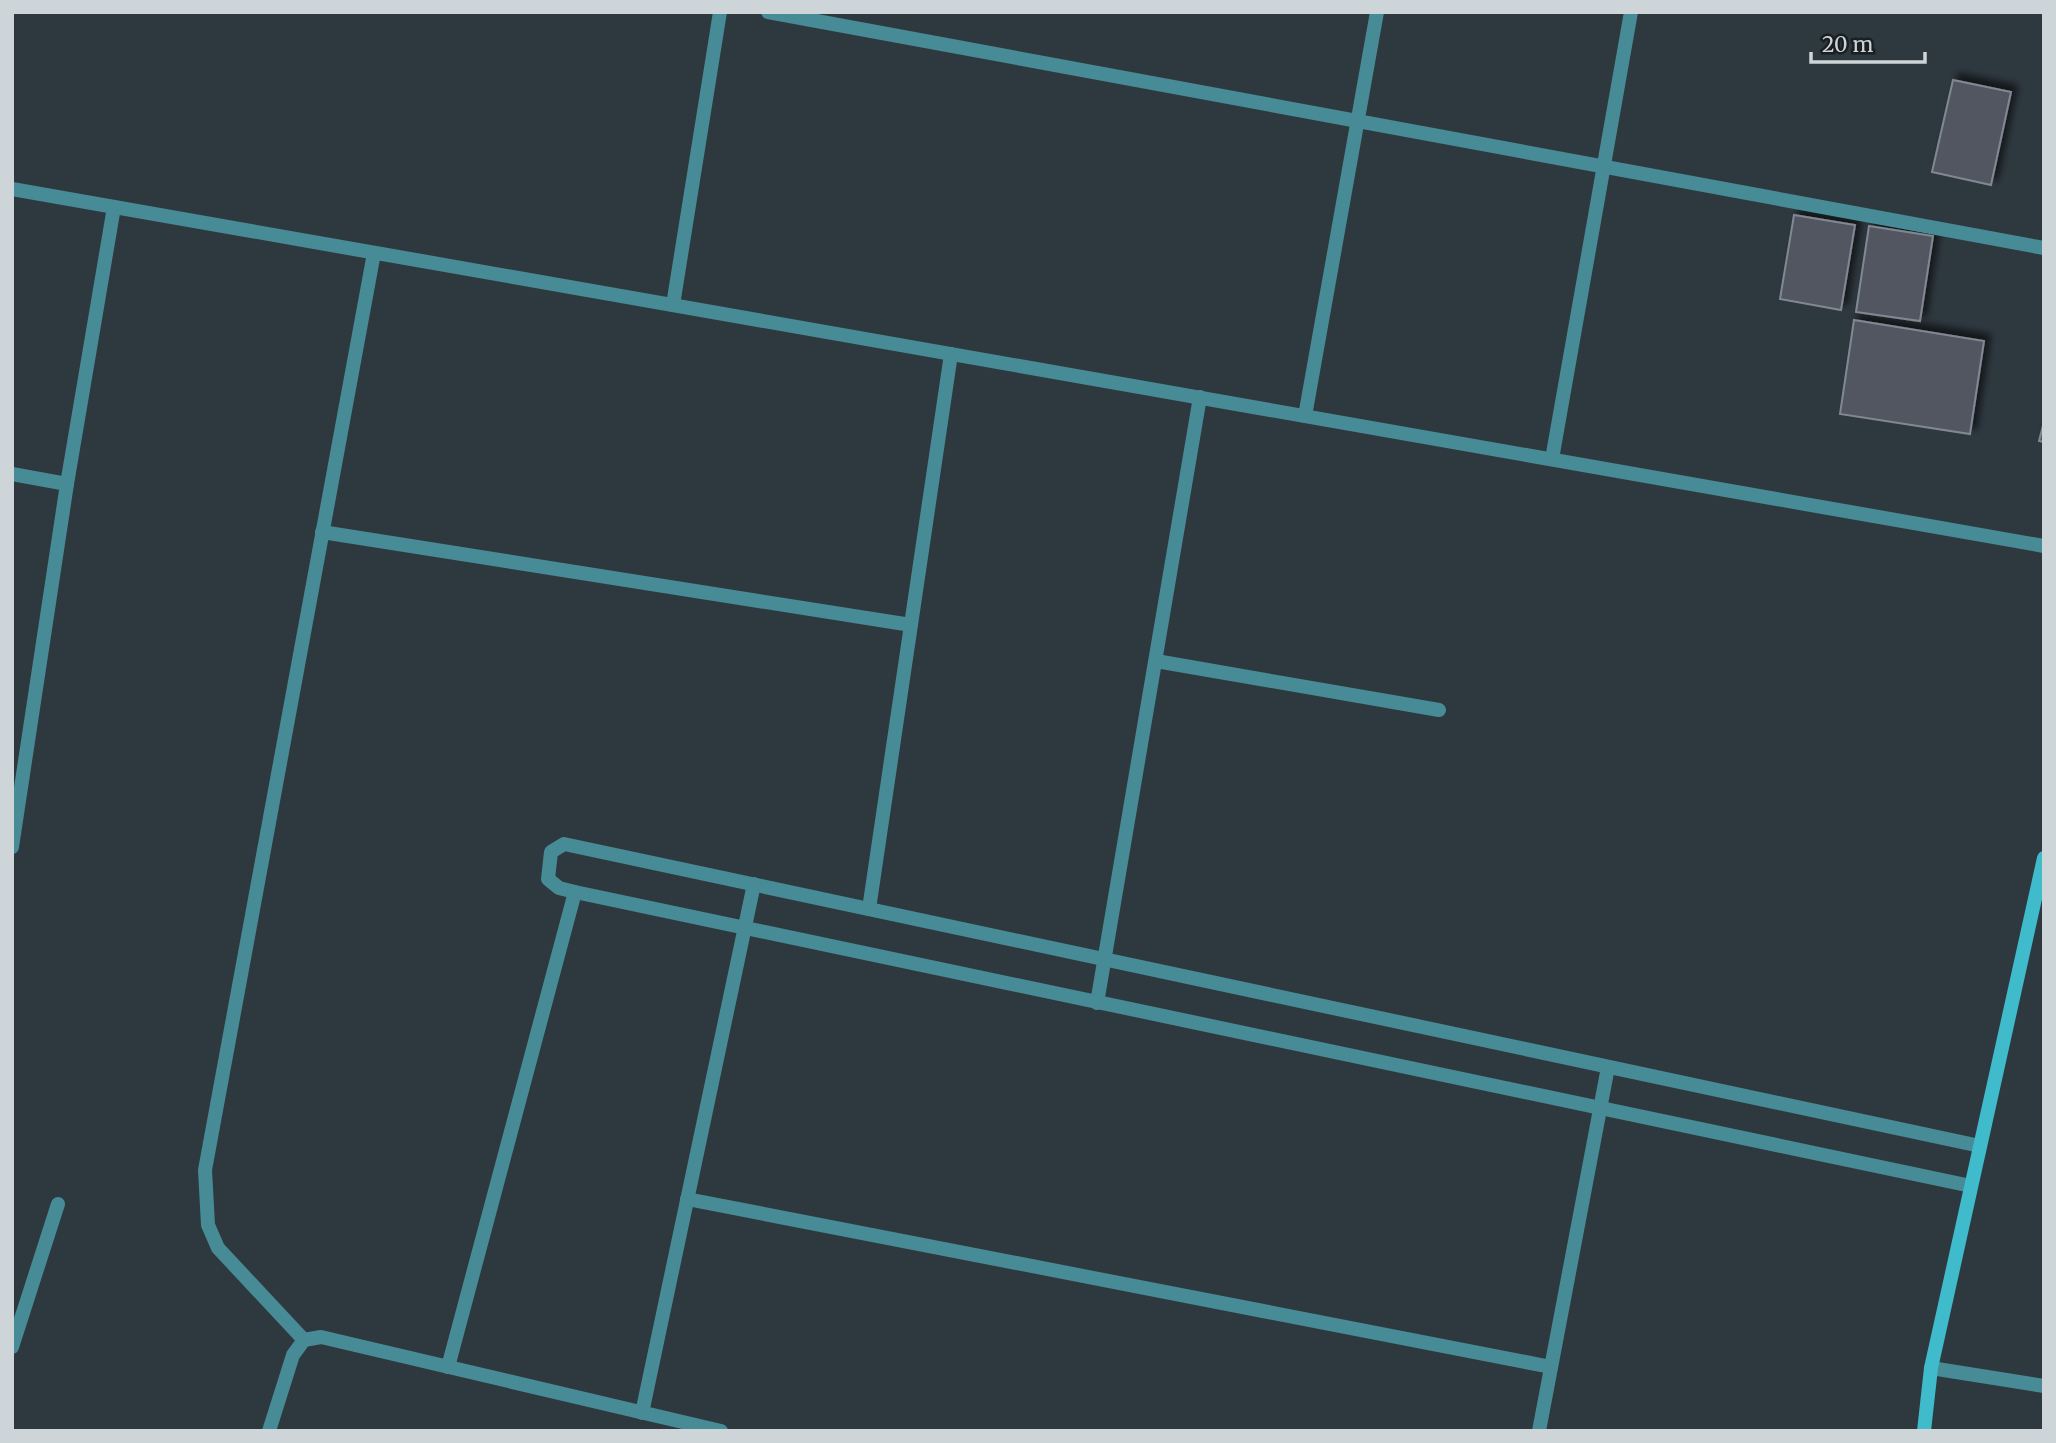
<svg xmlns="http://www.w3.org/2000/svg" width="2056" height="1443" viewBox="0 0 2056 1443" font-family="Merriweather,serif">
<defs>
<filter id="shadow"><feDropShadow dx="6" dy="-6" stdDeviation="3.5" flood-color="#0009"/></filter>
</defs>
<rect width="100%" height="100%" fill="#2e383f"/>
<g fill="#515660" stroke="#828893" stroke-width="2" filter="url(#shadow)">
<polygon points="1953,80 2011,92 1991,185 1932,172"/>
<polygon points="1794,215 1855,225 1841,310 1780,299"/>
<polygon points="1869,226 1933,236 1920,321 1856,312"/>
<polygon points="1854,320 1984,341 1970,434 1840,414"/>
<polygon points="2044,422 2044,442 2039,441"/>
</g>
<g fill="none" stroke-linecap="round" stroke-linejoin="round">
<g stroke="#468b95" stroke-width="14">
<polyline points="768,12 2044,248"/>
<polyline points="12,189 2044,546"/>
<polyline points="673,305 720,12"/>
<polyline points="1305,416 1377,12"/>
<polyline points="1552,459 1631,12"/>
<polyline points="12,474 67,484"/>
<polyline points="322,532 911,625"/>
<polyline points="1156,661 1439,710"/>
<polyline points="12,847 67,484 114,207"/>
<polyline points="869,909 951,354"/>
<polyline points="1097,1003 1200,397"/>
<polyline points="1971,1186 575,892 559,888 548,879 551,852 564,844 1980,1146"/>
<polyline points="687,1199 1551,1367"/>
<polyline points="304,1340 218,1248 208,1225 205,1170 374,253"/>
<polyline points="12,1347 58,1204"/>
<polyline points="448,1367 575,892"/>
<polyline points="1931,1368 2044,1386"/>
<polyline points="642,1413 754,884"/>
<polyline points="269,1431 293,1355 304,1340 321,1337 721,1431"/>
<polyline points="1539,1431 1608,1067"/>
</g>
<polyline stroke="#40bbcb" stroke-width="14" points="1924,1431 1931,1368 2044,858"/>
</g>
<rect width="2056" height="1443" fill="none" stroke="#ced5d9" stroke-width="28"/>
<path d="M1811 52v10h114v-10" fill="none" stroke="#ced5d9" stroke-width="3.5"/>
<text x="1822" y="52" font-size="21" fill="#ced5d9" stroke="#1a1f22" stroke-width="5" paint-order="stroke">20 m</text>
</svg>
